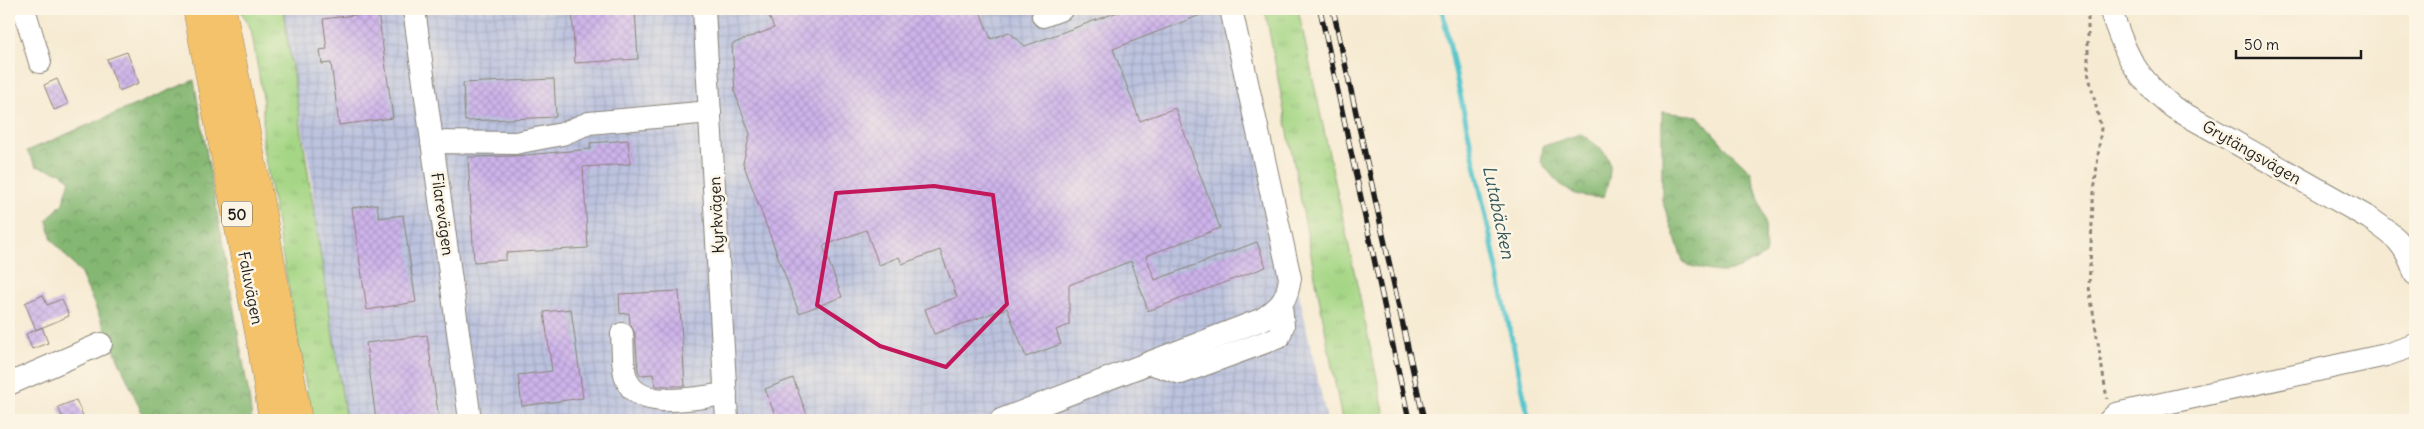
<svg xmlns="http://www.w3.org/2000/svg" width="2424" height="429" viewBox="0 0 2424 429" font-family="Delius,sans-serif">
<defs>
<pattern id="industrial-grid" width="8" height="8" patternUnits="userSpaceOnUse" patternTransform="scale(1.25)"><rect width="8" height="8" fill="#bcc3de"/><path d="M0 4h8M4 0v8" fill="none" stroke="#a1a7be"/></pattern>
<pattern id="grass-tufts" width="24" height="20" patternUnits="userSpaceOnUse" patternTransform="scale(1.25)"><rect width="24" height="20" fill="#a5d685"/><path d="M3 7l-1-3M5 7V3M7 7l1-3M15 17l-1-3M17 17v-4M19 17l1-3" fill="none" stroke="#8db772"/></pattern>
<pattern id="forest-crowns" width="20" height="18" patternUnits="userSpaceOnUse" patternTransform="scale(1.25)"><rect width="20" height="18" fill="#84b772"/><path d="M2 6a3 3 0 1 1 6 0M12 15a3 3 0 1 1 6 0" fill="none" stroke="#6b945d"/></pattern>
<pattern id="building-cross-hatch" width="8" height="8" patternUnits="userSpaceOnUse" patternTransform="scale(1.25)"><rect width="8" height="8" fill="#cdb3ea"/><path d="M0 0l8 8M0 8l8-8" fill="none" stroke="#af99c8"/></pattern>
</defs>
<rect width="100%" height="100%" fill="#fcf5e5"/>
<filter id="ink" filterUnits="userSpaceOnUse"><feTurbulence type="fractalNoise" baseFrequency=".02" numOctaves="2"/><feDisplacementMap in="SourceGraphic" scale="10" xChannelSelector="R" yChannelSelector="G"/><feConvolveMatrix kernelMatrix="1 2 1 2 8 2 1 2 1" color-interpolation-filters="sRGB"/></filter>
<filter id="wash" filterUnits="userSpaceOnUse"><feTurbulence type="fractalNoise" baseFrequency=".0096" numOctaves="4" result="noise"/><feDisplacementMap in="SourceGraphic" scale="20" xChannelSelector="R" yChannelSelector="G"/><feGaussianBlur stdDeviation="1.12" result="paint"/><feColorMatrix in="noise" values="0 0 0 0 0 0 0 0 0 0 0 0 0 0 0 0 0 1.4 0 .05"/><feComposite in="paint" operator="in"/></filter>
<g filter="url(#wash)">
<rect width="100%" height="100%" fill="#f6ead2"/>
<polygon fill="url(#industrial-grid)" points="281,9 1236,9 1327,420 337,420 311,175"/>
<g fill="url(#grass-tufts)" stroke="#607950">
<polygon points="240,9 283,9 346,420 312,420 263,147 263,98 251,29"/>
<polygon points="1265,9 1298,9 1386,420 1342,420"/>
</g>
<g fill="url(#forest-crowns)" stroke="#506a47">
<polygon points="194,80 249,396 252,420 145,420 80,272 52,240 47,220 63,203 70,180 61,173 36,166 27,151"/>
<path d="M1662 112 1698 116 1727 149 1751 172 1765 221 1766 254C1727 276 1727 276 1684 264L1662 200Z"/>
<path d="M1581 134C1613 156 1615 160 1604 197 1570 199 1561 187 1541 162L1543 146Z"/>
</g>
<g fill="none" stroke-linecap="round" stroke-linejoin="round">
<polyline stroke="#59c6cd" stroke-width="5" points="1442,9 1529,420"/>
</g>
<g id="blocks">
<g fill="url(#building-cross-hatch)">
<polygon points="572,9 635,9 638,59 575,63"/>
<polygon points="766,9 979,9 991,39 1009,32 1025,46 1126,9 1216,9 1113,49 1140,121 1175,108 1220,228 1146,256 1155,280 1257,242 1266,267 1148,311 1131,261 1069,285 1069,325 1056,330 1061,344 1026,357 1007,308 934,334 925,309 957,297 940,250 902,264 899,257 879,265 866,230 823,246 842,297 799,313 743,163 750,134 735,93 732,44 774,28"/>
<polygon points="378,12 393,118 339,125 331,63 322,64 320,50 327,49 323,19"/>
<polygon points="127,52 139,83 119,91 107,59"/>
<polygon points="57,79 68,104 54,110 44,85"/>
<polygon points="554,79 556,117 465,121 463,83"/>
<polygon points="628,140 630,164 583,167 588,248 506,253 506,260 474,262 468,157 515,156 591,149 590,143"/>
<polygon points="377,204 379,218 403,215 416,302 367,310 352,208"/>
<polygon points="679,291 685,386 656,386 653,374 640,375 638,370 635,333 630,324 629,313 620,314 619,294"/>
<polygon points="43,295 47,305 62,299 69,316 36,330 25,303"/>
<polygon points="571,309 583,398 522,406 518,375 552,371 544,312"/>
<polygon points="42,327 48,343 32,349 26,334"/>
<polygon points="427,335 439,420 376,420 366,343"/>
<polygon points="793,378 809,420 777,420 765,389"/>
<polygon points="76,400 85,420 64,420 58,407"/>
</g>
</g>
</g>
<g filter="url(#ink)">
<use href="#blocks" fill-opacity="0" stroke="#898377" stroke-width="1"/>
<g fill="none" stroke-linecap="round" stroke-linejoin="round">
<defs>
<g id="minor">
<polyline points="24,9 40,62"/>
<polyline points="414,9 470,420"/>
<polyline points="704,9 727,420"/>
<path d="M2110 9C2127 56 2133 75 2174 108L2369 218C2394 235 2406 243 2415 274"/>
<polyline points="1043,16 1062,9"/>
<polyline points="432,142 515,143 562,134 589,123 710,112"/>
<path d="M622 334C623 347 622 361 625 374 633 414 697 397 726 394"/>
<polyline points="1150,363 1181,373 1279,337 1283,326 1281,306"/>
<polyline points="9,384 101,344"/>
<path d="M1001 420 1263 319C1281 306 1287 301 1290 278L1231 9"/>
<polyline points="2110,420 2116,414 2386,355 2415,345"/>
</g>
<g id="highway">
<polyline points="197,9 262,348 273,420"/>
<polyline points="222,9 265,230 298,420"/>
</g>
</defs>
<use href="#minor" stroke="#898377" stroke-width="24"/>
<use href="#highway" stroke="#898377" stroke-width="29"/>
<polyline stroke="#898377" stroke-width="3" stroke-dasharray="4 4" stroke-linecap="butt" points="2088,9 2088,72 2101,128 2093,202 2089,287 2107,399"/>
<use href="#minor" stroke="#fff" stroke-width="22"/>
<use href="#highway" stroke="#f4c26a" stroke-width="28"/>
<defs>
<g id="rail">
<polyline points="1320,9 1409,420"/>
<polyline points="1333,9 1424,420"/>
</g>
</defs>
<use href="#rail" stroke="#1c1c1c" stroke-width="5.5"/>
<use href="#rail" stroke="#fcf5e5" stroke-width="4" stroke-dasharray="11" stroke-linecap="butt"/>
</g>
</g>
<path fill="none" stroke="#c2185b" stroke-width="4" stroke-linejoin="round" d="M934 186 993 195 1007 304 946 367 880 346 817 305 836 193Z"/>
<g text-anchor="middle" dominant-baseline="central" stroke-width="5" stroke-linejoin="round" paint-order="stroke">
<rect fill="#fcf5e5" stroke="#5f5d58" stroke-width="1" x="222" y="201.5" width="30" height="25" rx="4"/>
<g font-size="15" font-weight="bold" fill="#1c1c1c">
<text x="237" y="214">50</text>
</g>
<g font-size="16" fill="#1c1c1c" stroke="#fcf5e5">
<text transform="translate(2252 152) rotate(30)">Grytängsvägen</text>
<text transform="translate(443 214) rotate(82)">Filarevägen</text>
<text transform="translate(716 215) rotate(-93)">Kyrkvägen</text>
<text transform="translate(251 288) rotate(79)">Faluvägen</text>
</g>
<g font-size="18" font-style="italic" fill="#31585a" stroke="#fcf5e5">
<text transform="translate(1499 212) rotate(78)">Lutabäcken</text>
</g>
</g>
<rect width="2424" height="429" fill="none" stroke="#fcf5e5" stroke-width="30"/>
<path d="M2236 50v8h125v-8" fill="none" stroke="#1c1c1c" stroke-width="2.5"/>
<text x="2244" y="50" font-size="15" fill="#1c1c1c" stroke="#fcf5e5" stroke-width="4" paint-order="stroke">50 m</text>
</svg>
